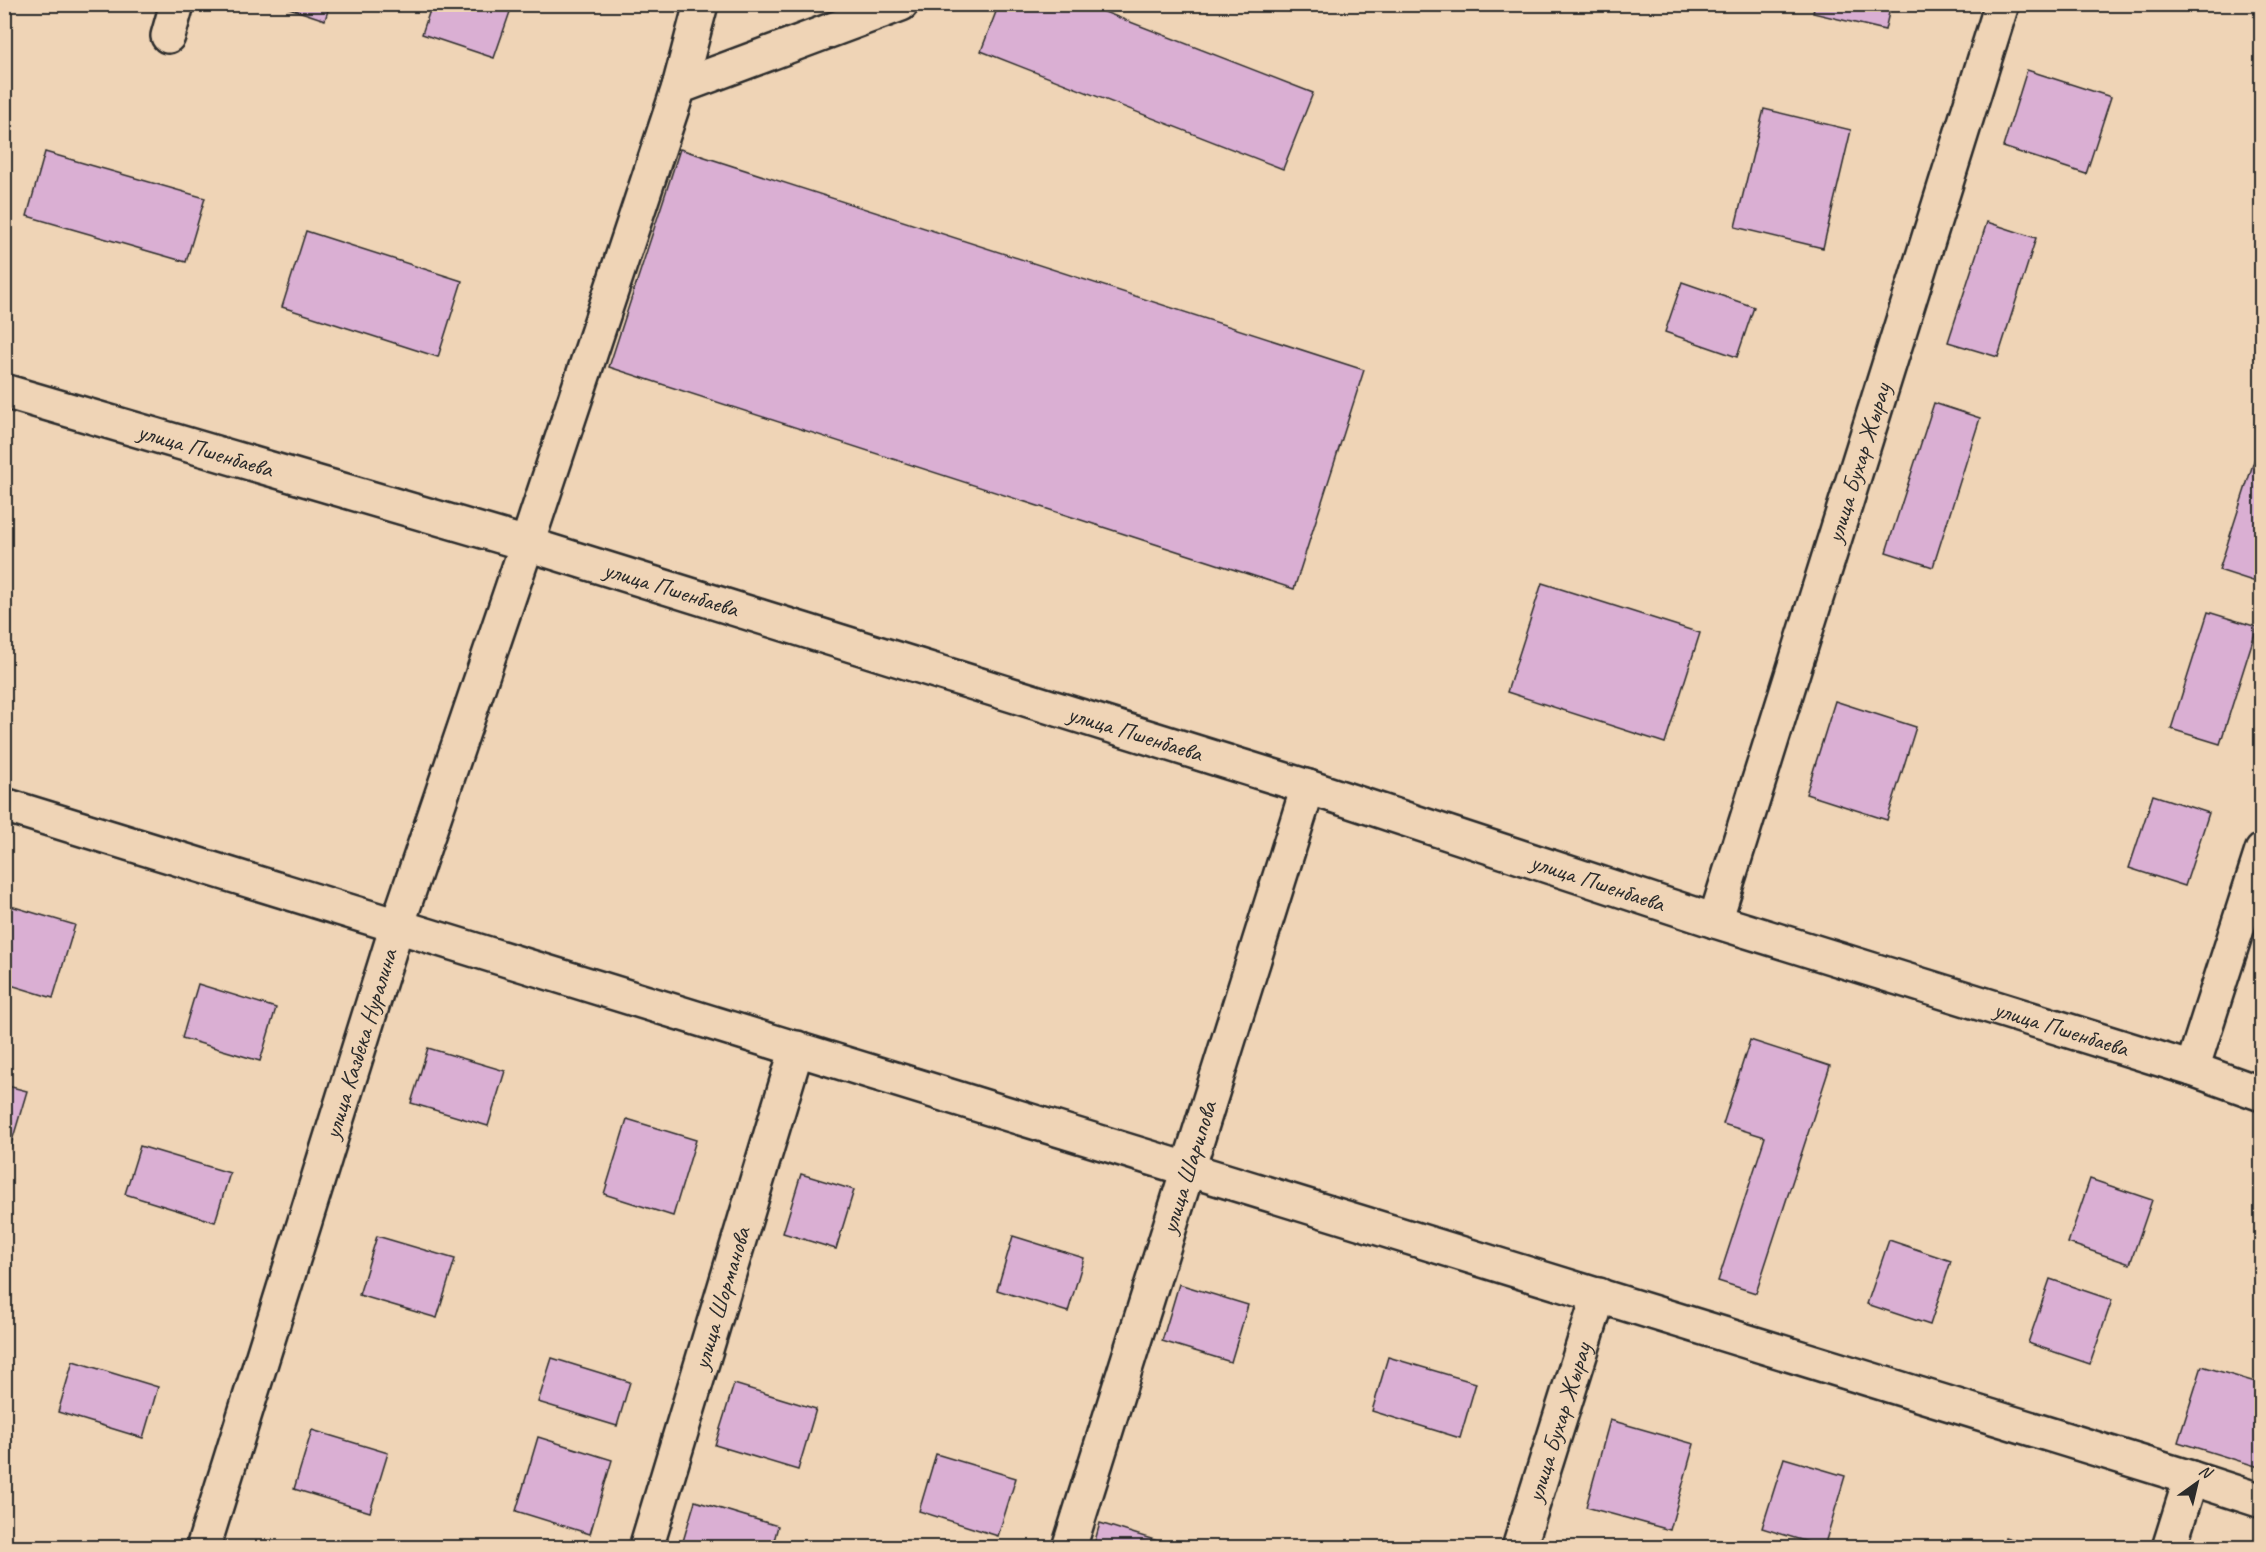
<svg xmlns="http://www.w3.org/2000/svg" width="2266" height="1552" viewBox="0 0 2266 1552" font-family="Caveat,sans-serif">
<rect width="100%" height="100%" fill="#efd4b6"/>
<filter id="ink" filterUnits="userSpaceOnUse"><feTurbulence type="fractalNoise" baseFrequency=".0167" numOctaves="2"/><feDisplacementMap in="SourceGraphic" scale="12" xChannelSelector="R" yChannelSelector="G"/><feConvolveMatrix kernelMatrix="1 2 1 2 8 2 1 2 1" color-interpolation-filters="sRGB"/></filter>
<g filter="url(#ink)">
<g fill="#daafd3" stroke="#2b2b2b" stroke-width="1.5">
<polygon points="277,4 330,4 325,20"/>
<polygon points="432,4 499,4 511,9 494,58 422,34"/>
<polygon points="999,4 1084,4 1313,93 1283,169 981,51"/>
<polygon points="1815,4 1891,4 1885,30 1813,13"/>
<polygon points="2027,70 2111,97 2086,174 2003,147"/>
<polygon points="1764,109 1851,130 1823,248 1735,227"/>
<polygon points="680,149 1364,370 1294,589 609,367"/>
<polygon points="45,152 205,198 186,262 27,216"/>
<polygon points="1987,222 2036,238 1998,357 1948,342"/>
<polygon points="306,231 462,281 438,357 282,307"/>
<polygon points="1682,282 1754,307 1737,357 1665,332"/>
<polygon points="1934,403 1980,418 1933,567 1886,552"/>
<polygon points="2262,436 2262,584 2219,570"/>
<polygon points="1542,583 1700,633 1665,743 1507,692"/>
<polygon points="2208,612 2257,627 2220,744 2171,729"/>
<polygon points="1835,701 1916,727 1887,820 1806,794"/>
<polygon points="2153,795 2209,813 2185,886 2129,868"/>
<polygon points="4,904 75,925 53,998 4,983"/>
<polygon points="198,984 276,1008 260,1061 182,1038"/>
<polygon points="1750,1040 1830,1066 1756,1293 1718,1281 1765,1137 1723,1124"/>
<polygon points="428,1048 505,1071 488,1126 411,1103"/>
<polygon points="4,1085 27,1091 7,1158 4,1157"/>
<polygon points="627,1119 696,1140 673,1216 604,1194"/>
<polygon points="140,1146 230,1173 215,1222 125,1194"/>
<polygon points="801,1174 854,1190 836,1249 783,1233"/>
<polygon points="2090,1179 2152,1200 2130,1264 2068,1243"/>
<polygon points="377,1236 455,1259 437,1318 359,1295"/>
<polygon points="1013,1236 1084,1258 1068,1312 997,1290"/>
<polygon points="1889,1240 1951,1261 1930,1325 1867,1304"/>
<polygon points="2050,1279 2112,1300 2090,1364 2028,1343"/>
<polygon points="1179,1284 1248,1305 1231,1362 1162,1341"/>
<polygon points="1388,1357 1476,1383 1460,1438 1372,1411"/>
<polygon points="552,1358 630,1382 617,1426 538,1402"/>
<polygon points="73,1361 158,1387 143,1438 58,1412"/>
<polygon points="2202,1366 2262,1384 2262,1468 2178,1442"/>
<polygon points="734,1384 816,1409 798,1470 715,1445"/>
<polygon points="1610,1420 1694,1444 1670,1530 1586,1507"/>
<polygon points="312,1430 388,1453 370,1512 294,1489"/>
<polygon points="538,1437 612,1460 590,1534 516,1511"/>
<polygon points="936,1454 1016,1478 998,1536 919,1511"/>
<polygon points="1784,1458 1845,1476 1824,1547 1762,1528"/>
<polygon points="695,1501 778,1526 772,1548 681,1548"/>
<polygon points="1100,1523 1161,1542 1160,1548 1093,1548"/>
<polygon points="2005,1537 2040,1548 2002,1548"/>
<polygon points="49,1543 63,1548 47,1548"/>
</g>
<g fill="none" stroke-linecap="round" stroke-linejoin="round">
<defs>
<g id="minor">
<polyline points="168,36 177,4"/>
<polyline points="679,87 701,4"/>
<path id="s1" d="M4 391 527 544 1308 787 1715 921 2192 1069 2262 1094"/>
<polyline points="4,805 2191,1478 2262,1501"/>
<path id="s2" d="M1715 921 2002 4"/>
<polyline points="2192,1069 2262,851"/>
<path id="s3" d="M203 1548 397 926 527 544 679 87 901 4"/>
<path id="s4" d="M646 1548 797 1048"/>
<path id="s5" d="M1069 1548 1308 787"/>
<path id="s6" d="M1519 1548 1599 1295"/>
<polyline points="2169,1548 2191,1478"/>
</g>
</defs>
<use href="#minor" stroke="#2b2b2b" stroke-width="38"/>
<use href="#minor" stroke="#efd4b6" stroke-width="33"/>
</g>
</g>
<g text-anchor="middle" dominant-baseline="central" stroke-width="4.5" stroke-linejoin="round" paint-order="stroke">
<g font-size="24" fill="#2b2b2b" stroke="#efd4b6">
<text stroke="none"><textPath href="#s1" startOffset="210">улица Пшенбаева</textPath></text>
<text stroke="none"><textPath href="#s2" startOffset="480">улица Бухар Жырау</textPath></text>
<text stroke="none"><textPath href="#s1" startOffset="696">улица Пшенбаева</textPath></text>
<text stroke="none"><textPath href="#s1" startOffset="1182">улица Пшенбаева</textPath></text>
<text stroke="none"><textPath href="#s1" startOffset="1668">улица Пшенбаева</textPath></text>
<text stroke="none"><textPath href="#s1" startOffset="2154">улица Пшенбаева</textPath></text>
<text stroke="none"><textPath href="#s3" startOffset="528">улица Казбека Нуралина</textPath></text>
<text stroke="none"><textPath href="#s5" startOffset="399">улица Шарипова</textPath></text>
<text stroke="none"><textPath href="#s4" startOffset="261">улица Шорманова</textPath></text>
<text stroke="none"><textPath href="#s6" startOffset="132">улица Бухар Жырау</textPath></text>
</g>
</g>
<rect width="2266" height="1552" fill="none" stroke="#efd4b6" stroke-width="24"/>
<rect x="12" y="12" width="2242" height="1528" fill="none" stroke="#2b2b2b" stroke-width="2" filter="url(#ink)"/>
<g transform="translate(2197 1483) rotate(34)" stroke="#efd4b6" stroke-width="4.5" paint-order="stroke">
<path d="M0-4.5L10 22L0 15L-10 22Z" fill="#2b2b2b"/>
<text y="-9" font-size="16" font-weight="bold" text-anchor="middle" fill="#2b2b2b">N</text>
</g>
</svg>
